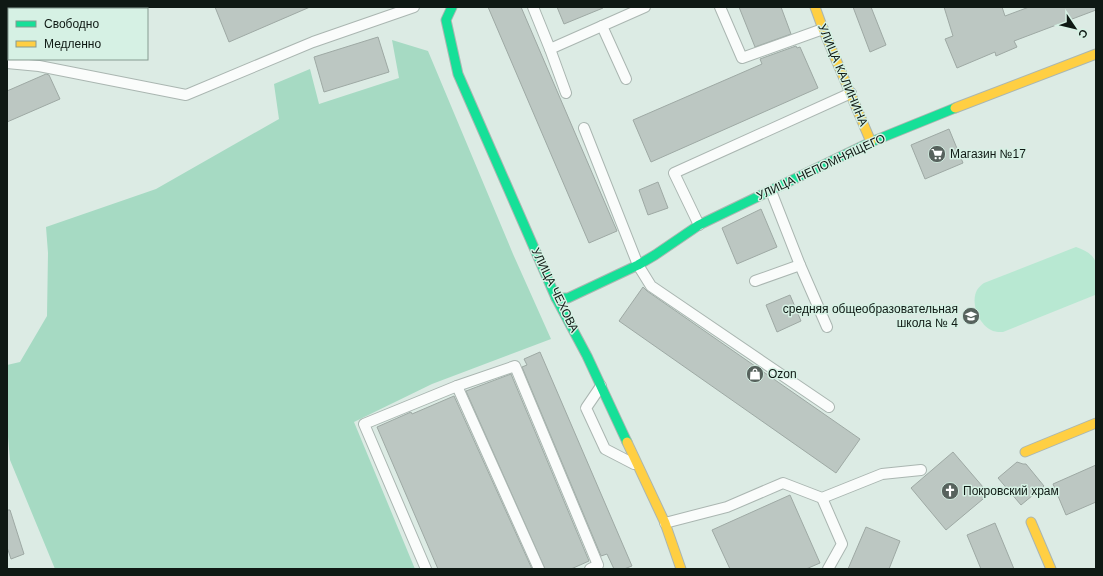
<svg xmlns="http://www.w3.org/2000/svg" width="1103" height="576" viewBox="0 0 1103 576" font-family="Arial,sans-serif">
<rect width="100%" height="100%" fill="#dcebe4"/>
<path fill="#b8e8d2" d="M1076 247C1085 250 1093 254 1096 263V293L1095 295 1003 332C1000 332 996 332 993 331 979 326 970 303 977 290 979 287 981 285 984 283Z"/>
<polygon fill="#a6dac3" points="392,40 428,51 513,254 551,339 432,384 354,422 415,569 55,569 10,460 7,425 7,365 20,362 47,316 48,253 46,227 156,189 279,119 274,84 310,69 319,104 399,78"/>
<g fill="#bcc7c2" stroke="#9ea9a4">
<polygon points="215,7 310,7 229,42"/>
<polygon points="488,7 521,7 617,231 589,243"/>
<polygon points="557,7 603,7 603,8 564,24"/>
<polygon points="739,7 781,7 791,34 755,47"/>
<polygon points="853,7 871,7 886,45 870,52"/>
<polygon points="944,7 1002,7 1005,16 1029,7 1096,7 1096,10 1014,41 1017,47 996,56 995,52 957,68 945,39 953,36"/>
<polygon points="378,37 389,72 324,92 314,57"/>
<polygon points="796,46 797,48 800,47 818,88 651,162 633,120 762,64 760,59"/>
<polygon points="46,74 49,75 60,99 7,122 7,91"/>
<polygon points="949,129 963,163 925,179 911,145"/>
<polygon points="658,182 668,208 648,215 639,190"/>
<polygon points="761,209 777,247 737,264 722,228"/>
<polygon points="643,287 647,291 860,439 836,473 619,321"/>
<polygon points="790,295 801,321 777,332 766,305"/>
<polygon points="540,352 632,566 624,569 614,569 607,554 601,556 522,367 527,365 524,359"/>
<polygon points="511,374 589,561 571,569 545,569 466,391"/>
<polygon points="454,396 532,569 438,569 377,427 411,412 412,414"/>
<polygon points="953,452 989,494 946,530 911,488"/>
<polygon points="1017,462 1023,464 1026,464 1044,486 1021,505 998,478"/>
<polygon points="1096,465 1096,502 1066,515 1053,484"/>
<polygon points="790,495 820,563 806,569 730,569 712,530"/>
<polygon points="7,510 10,510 24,554 11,559 7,547"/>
<polygon points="995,523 1014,569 981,569 967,535"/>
<polygon points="866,527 900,541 889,569 848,569"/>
</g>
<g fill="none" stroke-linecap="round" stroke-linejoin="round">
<defs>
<g id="lane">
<polyline points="533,7 550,49 566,93"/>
<polyline points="720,7 742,58 823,29"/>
<polyline points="602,26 626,79"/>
<polyline points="550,49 645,7"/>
<polyline points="7,63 39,66 186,95 313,42 414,7"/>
<polyline points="584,128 638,265 651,286 829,407"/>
<polyline points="699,225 674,173 851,93"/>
<polyline points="800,265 827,327"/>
<polyline points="755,281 800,265 771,191"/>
<polyline points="457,386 515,366 598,565 590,569"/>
<polyline points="601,386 586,408 605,449 634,464"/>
<polyline points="822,498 842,544 828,569"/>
<polyline points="665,523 727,507 783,483 822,498 882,474 921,470"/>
<polyline points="426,569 364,424 457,386 539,569"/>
</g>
<g id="fast">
<polyline points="452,7 446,20 458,74 556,298 587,356 627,442"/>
<polyline points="556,298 568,298 638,265 655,255 699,225 871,142 955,108"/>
</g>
<g id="slow">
<polyline points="815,7 823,29 871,142"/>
<polyline points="955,108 1096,54"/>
<polyline points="627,442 665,523 681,569"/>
<polyline points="1025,452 1096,423"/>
<polyline points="1031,522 1051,569"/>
</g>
</defs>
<use href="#lane" stroke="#aab6b1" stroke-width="12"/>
<use href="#fast" stroke="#aab6b1" stroke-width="11"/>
<use href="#slow" stroke="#aab6b1" stroke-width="11"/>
<use href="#lane" stroke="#fafcfb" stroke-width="10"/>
<use href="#fast" stroke="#16e098" stroke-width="9"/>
<use href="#slow" stroke="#ffcf43" stroke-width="9"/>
</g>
<defs>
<symbol id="supermarket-disc" viewBox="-11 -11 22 22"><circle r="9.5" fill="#57625d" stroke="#d6f1e4"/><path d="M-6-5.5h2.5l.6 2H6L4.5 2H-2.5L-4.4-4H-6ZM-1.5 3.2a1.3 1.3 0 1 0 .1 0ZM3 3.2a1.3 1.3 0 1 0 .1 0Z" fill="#fff"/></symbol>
<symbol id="school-disc" viewBox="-11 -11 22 22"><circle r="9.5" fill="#57625d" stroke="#d6f1e4"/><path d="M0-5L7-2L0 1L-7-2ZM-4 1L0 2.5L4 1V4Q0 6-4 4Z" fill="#fff"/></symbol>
<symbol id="shop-disc" viewBox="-11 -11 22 22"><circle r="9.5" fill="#57625d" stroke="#d6f1e4"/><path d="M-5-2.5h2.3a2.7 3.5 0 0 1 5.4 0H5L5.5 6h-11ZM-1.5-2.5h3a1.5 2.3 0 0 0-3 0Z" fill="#fff"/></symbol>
<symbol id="church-disc" viewBox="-11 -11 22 22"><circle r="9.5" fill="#57625d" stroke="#d6f1e4"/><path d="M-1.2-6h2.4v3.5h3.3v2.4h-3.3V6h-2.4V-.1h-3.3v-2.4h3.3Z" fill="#fff"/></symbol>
</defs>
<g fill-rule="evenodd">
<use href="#supermarket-disc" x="927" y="144" width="20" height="20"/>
<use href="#school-disc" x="961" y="306" width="20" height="20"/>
<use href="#shop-disc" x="745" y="364" width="20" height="20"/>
<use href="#church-disc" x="940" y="481" width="20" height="20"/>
</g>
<g text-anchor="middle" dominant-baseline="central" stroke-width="3" stroke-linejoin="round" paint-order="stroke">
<g font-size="12" fill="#0f1914" stroke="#d6f1e4">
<text transform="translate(843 75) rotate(67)">УЛИЦА КАЛИНИНА</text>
<text transform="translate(821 167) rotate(-25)">УЛИЦА НЕПОМНЯЩЕГО</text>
<text transform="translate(555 290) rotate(64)">УЛИЦА ЧЕХОВА</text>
</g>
<g font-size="12" fill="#0f1914" stroke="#d6f1e4" text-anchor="start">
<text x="950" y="154">Магазин №17</text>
<text x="958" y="309" text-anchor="end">средняя общеобразовательная<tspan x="958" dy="14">школа № 4</tspan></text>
<text x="768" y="374">Ozon</text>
<text x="963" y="491">Покровский храм</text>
</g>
</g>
<rect width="1103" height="576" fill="none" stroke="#0f1914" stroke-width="16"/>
<rect x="8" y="8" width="140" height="52" fill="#d6f1e4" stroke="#869b91"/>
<rect x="16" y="21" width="20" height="6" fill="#16e098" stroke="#869b91"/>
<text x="44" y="28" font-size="12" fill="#0f1914">Свободно</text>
<rect x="16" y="41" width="20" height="6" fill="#ffcf43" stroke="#869b91"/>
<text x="44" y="48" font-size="12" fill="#0f1914">Медленно</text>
<g transform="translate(1075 28) rotate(125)" stroke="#d6f1e4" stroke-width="3" paint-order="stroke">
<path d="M0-3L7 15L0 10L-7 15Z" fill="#0f1914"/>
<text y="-6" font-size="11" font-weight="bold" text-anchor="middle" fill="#0f1914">С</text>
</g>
</svg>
